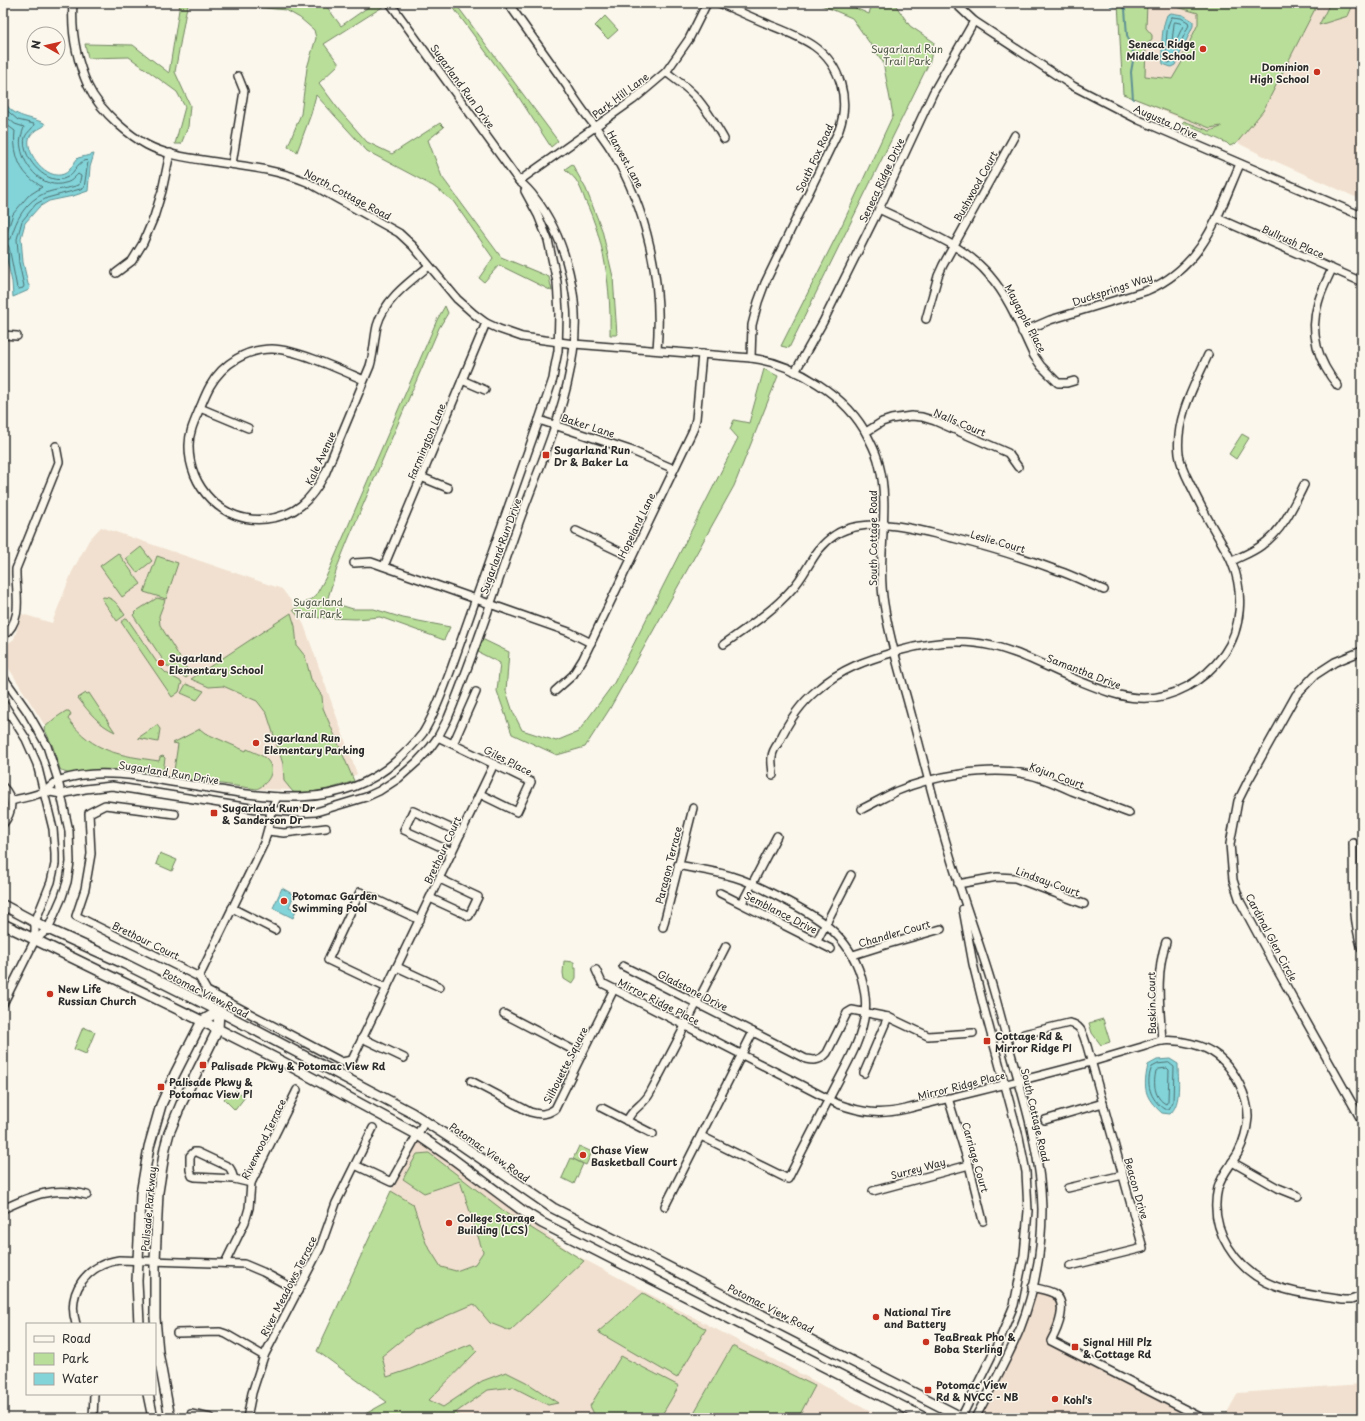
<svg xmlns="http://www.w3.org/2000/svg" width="1365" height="1421" viewBox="0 0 1365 1421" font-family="'Playpen Sans',sans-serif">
<rect width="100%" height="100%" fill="#fbf7ec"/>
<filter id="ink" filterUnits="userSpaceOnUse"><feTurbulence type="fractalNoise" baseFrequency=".025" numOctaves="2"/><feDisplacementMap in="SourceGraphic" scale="8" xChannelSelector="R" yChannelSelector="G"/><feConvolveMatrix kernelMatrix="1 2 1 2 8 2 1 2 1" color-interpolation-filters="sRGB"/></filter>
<g filter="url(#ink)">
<g fill="#f1e0cf">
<polygon points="1118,3 1362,3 1362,200 1264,156 1234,141 1123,94"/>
<polygon points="101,527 282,589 291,601 304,625 357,774 342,782 326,787 291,790 260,789 187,778 141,770 47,729 3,659 3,647 14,639 22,614 52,623 72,572 89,540"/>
<polygon points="419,1139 572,1253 884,1418 358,1418 387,1402 317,1351 391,1191"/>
<polygon points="1032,1287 1053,1293 1061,1306 1051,1341 1202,1418 975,1418 1005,1361"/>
<polygon points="1362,1384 1362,1418 1224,1418 1238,1393"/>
</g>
<g fill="#b9de99" stroke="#728462">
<polygon points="180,3 189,3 186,11 175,72 190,105 188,127 181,144 175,144 185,107 177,92 129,57 88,58 85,44 133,45 169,73"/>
<polygon points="212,3 324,3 341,26 374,3 383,3 384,6 324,44 339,64 319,83 339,110 367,142 392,154 440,123 444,127 428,140 442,177 501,257 549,277 552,291 499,265 484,282 479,278 493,258 453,201 433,186 367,151 316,95 311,114 297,152 288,146 301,114 307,68 316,38 314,30 300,18 286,10"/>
<polygon points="450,3 455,3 558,141 551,147 516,93"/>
<polygon points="817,3 844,3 869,14 872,3 894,3 910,26 934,42 930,61 789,348 781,346 843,223 893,115 883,62 852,18"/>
<polygon points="1118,3 1147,3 1146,28 1152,35 1152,39 1146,46 1145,76 1172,79 1182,62 1181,60 1198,24 1198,13 1163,3 1318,3 1263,111 1235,145 1234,144 1230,146 1227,143 1182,123 1184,121 1210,131 1221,127 1221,126 1210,128 1123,94"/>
<polygon points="1330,3 1351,3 1352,7 1348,16 1319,25"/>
<polygon points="605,16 618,30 608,39 595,26"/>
<path d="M572 164 586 189 602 230 613 277 617 335H610C611 289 605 242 585 200 583 194 580 186 576 180 573 176 569 173 565 169Z"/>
<polygon points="445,306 448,313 439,328 348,540 338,565 327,601 353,609 374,609 403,618 450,627 444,640 380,617 356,619 299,617 293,610 315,597 327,575 437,320"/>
<polygon points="764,369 778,376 734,486 609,710 585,747 557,755 512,734 497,691 500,663 478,652 482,639 509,652 506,691 513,712 522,730 556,741 578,732 614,683 738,438 730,429 734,420 749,423"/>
<polygon points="1242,434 1249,438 1236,459 1229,454"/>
<polygon points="141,547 152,561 137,573 126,559"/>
<polygon points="118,553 141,584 122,597 100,566"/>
<polygon points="157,556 178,563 166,599 144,592"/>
<path d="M103 597C115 597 119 607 125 615L117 621 102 599Z"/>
<polygon points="157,598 165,600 159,616 160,625 187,669 195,671 186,678 167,666 133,615 138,610"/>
<path d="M291 613 295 626 297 646 305 656 311 679 322 696 323 708 354 781C334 788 314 794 293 792L284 781 283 764 267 714 257 701 223 686 209 687 191 679Z"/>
<polygon points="127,618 160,667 166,673 182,682 179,692 172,697 121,622"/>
<polygon points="186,684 204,691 197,700 181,693"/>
<path d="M86 693 87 694 89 693 115 732C99 725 89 712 78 698Z"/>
<path d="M66 711H69L71 714 68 719C94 753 119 755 159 761L160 757 163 756 165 758 163 772 158 776 114 770H101L71 774 64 772 60 769 53 747 44 728 54 719Z"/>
<polygon points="157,725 160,729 158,742 138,738"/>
<path d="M200 729 205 733 246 751 247 749C253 752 260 754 265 758 278 769 269 783 257 789L173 777 178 744 173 743Z"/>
<polygon points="160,853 177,860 172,871 156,864"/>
<polygon points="564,961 574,962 574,968 576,968 576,978 572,984 564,979 563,973"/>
<polygon points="1103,1019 1110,1042 1101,1045 1092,1033 1089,1023"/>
<polygon points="83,1027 95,1032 86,1054 74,1049"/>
<polygon points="236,1090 245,1097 235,1110 224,1099 230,1091 233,1093"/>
<polygon points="579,1146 592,1152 586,1165 573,1159"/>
<polygon points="429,1153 504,1211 584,1261 510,1331 490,1323 474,1304 414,1330 382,1356 387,1377 408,1370 471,1344 477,1351 429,1400 443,1407 482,1381 506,1372 526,1382 558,1403 548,1405 513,1387 488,1390 455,1413 462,1418 358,1418 387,1402 317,1351 391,1191 413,1204 426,1243 441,1267 456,1271 475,1264 483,1252 460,1181 424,1193 403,1179 417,1154"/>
<polygon points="571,1158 583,1164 574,1184 562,1178"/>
<polygon points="643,1293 706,1329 677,1378 598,1332"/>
<polygon points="732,1346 815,1386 798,1418 691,1418"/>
<polygon points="621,1356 679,1386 660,1418 596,1418 590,1406"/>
</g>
<g fill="#82d4d9" stroke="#5f9093">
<path d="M1171 13 1183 15 1193 21V26L1175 65 1171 67 1163 64C1161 49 1161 30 1167 15Z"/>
<path d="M3 98C11 118 28 116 44 123L45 125C40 130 31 130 29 139 26 154 47 181 64 174 71 171 73 163 78 158L94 154 90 167 88 191 73 196 49 201 39 207 25 223 21 238 23 262 28 284 30 287 29 290 13 297 12 282 3 242Z"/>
<polygon points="282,888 294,895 289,907 296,910 293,918 273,908"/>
<path d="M1170 1059 1178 1064C1178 1079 1182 1103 1170 1114L1162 1113C1144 1097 1143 1088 1148 1065L1157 1060Z"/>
</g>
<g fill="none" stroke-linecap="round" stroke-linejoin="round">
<g stroke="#4e6f71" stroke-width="1">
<path d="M1172 17 1181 18 1188 22 1189 25 1172 61 1169 63 1167 62V59C1166 48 1165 25 1172 17Z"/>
<polygon points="1175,22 1180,23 1183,26 1175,43 1173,44 1172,42 1174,24"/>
<path d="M3 107 18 120 34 124C33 129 27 132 25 137 20 155 44 184 63 179 75 176 75 163 86 160L88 162 84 188 47 198 36 204 22 221 17 239 19 263 24 286 23 288 19 289 17 288 9 247 7 244H3"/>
<path d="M3 114 15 124 24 127C22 135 19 139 21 148 24 167 44 190 65 183 71 182 74 178 78 174L81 176 79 185C68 189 56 189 45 193 26 201 15 220 11 239H3"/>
<path d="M3 122 15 131C13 147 17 166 29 177 33 181 38 184 42 187L28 196 13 214 7 232 3 233"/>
<path d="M1169 1063 1174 1067 1173 1102 1169 1109H1164C1150 1099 1145 1083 1152 1067L1158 1064Z"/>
<path d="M1159 1069 1167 1068 1169 1070 1168 1101 1166 1104C1154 1098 1153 1083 1156 1071Z"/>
</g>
<polyline stroke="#5f9093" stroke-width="2" points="1110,3 1111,6 1122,6 1125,9 1127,35 1134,55 1131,72 1133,99"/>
<defs>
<g id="minor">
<path d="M73 3C71 32 76 59 88 86 95 101 106 113 118 124 127 132 136 139 147 145 166 155 189 158 209 161 242 166 276 169 307 182L399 233 413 246 457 299 474 314 486 323 499 329 522 337 574 344 751 358C795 364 848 396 868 437 872 445 877 454 879 464 891 509 876 556 884 604 890 642 902 680 912 717 926 770 939 823 956 875 968 914 983 953 994 992 999 1009 1003 1026 1008 1043 1023 1098 1041 1151 1042 1209 1042 1249 1035 1291 1020 1329 1007 1360 991 1389 975 1418"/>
<path d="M508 3 567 86C579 108 597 127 611 149 647 209 663 280 657 350"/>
<path d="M719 3C736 10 753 18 770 25 785 31 801 37 814 46 841 65 850 100 839 130L765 283 758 302 752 325 751 358"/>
<polyline points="955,3 974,21 1073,86 1139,120 1362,216"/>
<path d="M666 72C675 79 685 86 693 94 706 107 715 124 724 139"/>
<polyline points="232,164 244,91 238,76"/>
<polyline points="519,181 633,100 666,72 689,39 707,3"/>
<path d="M879 209C916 227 964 244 990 276 1010 299 1021 329 1034 356L1041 366 1058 383H1067L1074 381"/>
<polyline points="1217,218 1362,282"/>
<path d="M1332 269C1327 280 1321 291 1318 303 1309 333 1318 362 1338 386"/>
<polyline points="116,273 132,261 143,243 154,217 162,191 170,153"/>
<polyline points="926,319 938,276 943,265 1015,135"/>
<path d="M1022 332 1050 320 1146 291C1204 266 1217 217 1240 164"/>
<polyline points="3,335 17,336"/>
<polyline points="795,372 823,322 879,209 933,93 974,21"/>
<path d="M364 380C341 370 296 349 272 349 247 349 223 363 210 386 206 393 203 401 200 408 195 420 189 432 189 445 188 487 223 524 266 519 296 516 311 500 325 474L370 366C374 353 374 339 377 326 384 300 409 282 429 266"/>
<polyline points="462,380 485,390"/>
<polyline points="200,408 248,428"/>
<polyline points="539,420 630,450 674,469"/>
<polyline points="866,432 882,422 891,419 911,416 922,417 935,421 1008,453 1018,467"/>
<polyline points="421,477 448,488"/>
<polyline points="576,531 631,557"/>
<path d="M1232 561C1242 556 1253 552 1262 545 1282 531 1293 507 1304 485"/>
<polyline points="354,563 371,562 569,632 591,643"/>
<polyline points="384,566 486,323"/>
<path d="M3 636C25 619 15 592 16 569L59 462 56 446"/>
<path d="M724 644C748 627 773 611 792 589 809 571 812 550 835 535 848 526 869 524 885 525 908 526 930 533 953 538 989 547 1025 558 1059 571 1074 576 1089 584 1104 590"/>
<polyline points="1362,651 1335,662 1315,675 1296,695 1248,781 1238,801 1230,844 1233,880 1240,901 1270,957 1362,1121"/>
<polyline points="3,677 27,711 47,746 58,780 69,831 70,862 67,882 62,897 48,929 35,940"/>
<polyline points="555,691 573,675 583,659 693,430 696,419 702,354"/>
<polyline points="3,703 26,739 37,764 53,829 55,853 55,864 51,882 35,922 35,940 3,1004"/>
<polyline points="438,737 531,782 517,812 480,794"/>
<polyline points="453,744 476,692"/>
<path d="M773 775C773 769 771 763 772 757 772 752 776 746 779 742 788 722 800 704 817 690 842 668 867 660 898 651 923 644 949 640 975 643 1009 646 1046 667 1077 680 1097 688 1117 697 1139 698 1173 700 1204 681 1224 654 1242 629 1244 591 1232 563 1229 555 1224 547 1220 540 1211 525 1203 510 1195 494 1189 481 1181 469 1179 454 1175 419 1194 386 1208 355"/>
<path d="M3 787C14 798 13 812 3 824"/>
<path d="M45 791 61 794 85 789 112 786 257 809 300 813 316 812 366 797 379 791 399 778 417 762 430 748 438 737 448 718C474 655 495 590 518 525 538 469 565 413 573 353 581 302 567 239 535 198 531 192 525 186 519 181L390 3"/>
<path d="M11 801C21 798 37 796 45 791 50 788 54 782 60 780 76 775 94 773 111 774 134 774 157 780 179 783 253 795 335 816 396 761 406 753 415 743 423 733 435 714 442 693 450 672L539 420 553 379 555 366 558 351 559 313 557 282 548 240 538 215 525 191"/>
<path d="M862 809C874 803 885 797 897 791 932 776 989 766 1026 774 1042 777 1057 784 1072 791 1091 798 1110 806 1129 813"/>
<polyline points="175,814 105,805 89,813 91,854 85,889 76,916 199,977 207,991 342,1062 352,1060 494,764"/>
<polyline points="268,831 284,833 326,828"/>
<path d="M1353 843C1354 878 1351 916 1362 949"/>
<polyline points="452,852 404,830 413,811 461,833"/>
<path d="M678 865C696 869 716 871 734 877 751 882 766 890 781 898 818 917 848 934 861 976 864 987 867 1000 865 1012 862 1041 845 1067 832 1093 817 1122 802 1151 788 1179L701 1136"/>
<polyline points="958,884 997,877 1015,878 1084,904"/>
<polyline points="720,893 831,949"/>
<polyline points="430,898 469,916 478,897 440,879"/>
<polyline points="742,903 777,836"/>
<polyline points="232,908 275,930"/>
<polyline points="663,927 693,808"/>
<polyline points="817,941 851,875"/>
<polyline points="853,955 888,944 941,929"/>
<path d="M623 966 806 1059C815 1061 821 1060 827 1053L847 1013 852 1010 888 1017 928 1036 973 1033"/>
<polyline points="397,967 440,987"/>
<path d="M596 970 602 983 614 989 838 1104C863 1113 880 1115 906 1109 968 1093 1030 1079 1091 1062 1108 1057 1125 1052 1142 1047 1148 1045 1155 1042 1161 1041 1180 1039 1204 1045 1218 1056 1234 1069 1249 1097 1248 1118 1247 1129 1243 1143 1238 1153 1231 1165 1222 1174 1218 1188 1208 1229 1236 1271 1275 1286 1296 1294 1320 1296 1343 1300H1351L1362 1296"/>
<polyline points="199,977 264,843 269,825 271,810 277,797"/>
<polyline points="387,988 328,960 360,892 420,920"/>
<polyline points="504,1014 581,1054"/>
<path d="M1024 1034 1069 1023C1082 1025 1083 1035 1087 1046L1143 1248 1070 1266"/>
<polyline points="362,1038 404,1058"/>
<path d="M1162 1041C1160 1008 1155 974 1166 942"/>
<polyline points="864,1073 888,1017"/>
<path d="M471 1081 530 1112C540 1115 546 1115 555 1109L614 989"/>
<polyline points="948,1098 969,1165 983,1221"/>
<polyline points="602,1108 653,1134"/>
<polyline points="1045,1120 1103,1103"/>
<path d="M627 1121C632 1108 643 1106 650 1093 676 1044 701 995 726 946"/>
<polygon points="194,1152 197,1152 229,1167 231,1170 234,1179 195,1177 192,1176 190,1170 190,1156"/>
<polyline points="1232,1162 1278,1188 1298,1196"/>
<polyline points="355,1165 391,1182 425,1121"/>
<polyline points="234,1179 251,1183"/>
<polyline points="1068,1188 1123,1175"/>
<polyline points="873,1191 969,1165"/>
<polyline points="665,1206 753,1032"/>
<path d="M3 1209C33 1195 53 1186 87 1195"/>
<polyline points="225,1263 245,1222 249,1208 251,1183 297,1090"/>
<path d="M1032 1287C1039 1289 1047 1290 1053 1293 1070 1302 1057 1330 1051 1341L1202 1418"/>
<path d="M76 1324C66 1291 87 1265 119 1260L244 1264 263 1272 298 1291"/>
<polyline points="177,1333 220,1332 226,1334 264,1356"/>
<polyline points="191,1414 211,1418"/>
<polyline points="93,1418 94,1394"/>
<polyline points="247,1418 252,1393 264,1356 320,1248 336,1203 373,1128"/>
<polyline points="961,1418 999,1341 1014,1305 1024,1255 1028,1211 1026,1172 1019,1137 984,1008 973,964 963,909"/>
</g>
<g id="major">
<polyline points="3,905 48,929 125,964 219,1011 412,1113 463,1146 553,1208 963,1418"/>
<polyline points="3,924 202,1021 281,1061 418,1135 453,1159 523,1211 542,1223 925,1418"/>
<polyline points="139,1324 137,1281 140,1219 141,1194 149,1147 161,1105 175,1074 202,1021 219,1011"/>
<polyline points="148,1394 153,1418"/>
<polyline points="170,1418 158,1352 155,1318 155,1261 158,1192 165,1148 169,1133 181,1104 218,1029 219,1011"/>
</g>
</defs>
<use href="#minor" stroke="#2b2b2b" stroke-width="10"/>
<use href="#major" stroke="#2b2b2b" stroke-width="12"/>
<use href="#minor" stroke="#fbf7ec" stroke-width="7"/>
<use href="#major" stroke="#fbf7ec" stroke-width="9"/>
</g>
</g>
<g fill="#c8321e" stroke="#fbf7ec" stroke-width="1.5">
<circle cx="1203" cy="49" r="4"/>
<circle cx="1317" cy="72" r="4"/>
<rect x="542" y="451" width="8" height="8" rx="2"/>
<circle cx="161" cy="663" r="4"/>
<circle cx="256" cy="743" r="4"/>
<rect x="210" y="809" width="8" height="8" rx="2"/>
<circle cx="284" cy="901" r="4"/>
<circle cx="50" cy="994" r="4"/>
<rect x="983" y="1037" width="8" height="8" rx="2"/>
<rect x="199" y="1061" width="8" height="8" rx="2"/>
<rect x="157" y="1083" width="8" height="8" rx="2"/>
<circle cx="583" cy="1155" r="4"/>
<circle cx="449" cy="1223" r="4"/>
<circle cx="876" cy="1317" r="4"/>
<circle cx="926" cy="1342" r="4"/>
<rect x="1071" y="1343" width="8" height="8" rx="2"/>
<rect x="924" y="1386" width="8" height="8" rx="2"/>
<circle cx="1055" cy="1399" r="4"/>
</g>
<g text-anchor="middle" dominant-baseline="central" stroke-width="3" stroke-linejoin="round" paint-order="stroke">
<g font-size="10" font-weight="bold" fill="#2b2b2b" stroke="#fbf7ec" text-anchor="start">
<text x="1195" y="43" text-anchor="end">Seneca Ridge<tspan x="1195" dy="12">Middle School</tspan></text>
<text x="1309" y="66" text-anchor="end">Dominion<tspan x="1309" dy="12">High School</tspan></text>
<text x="554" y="449">Sugarland Run<tspan x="554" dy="12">Dr &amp; Baker La</tspan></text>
<text x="169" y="657">Sugarland<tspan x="169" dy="12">Elementary School</tspan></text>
<text x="264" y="737">Sugarland Run<tspan x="264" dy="12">Elementary Parking</tspan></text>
<text x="222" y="807">Sugarland Run Dr<tspan x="222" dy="12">&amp; Sanderson Dr</tspan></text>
<text x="292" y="895">Potomac Garden<tspan x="292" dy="12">Swimming Pool</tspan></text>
<text x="58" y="988">New Life<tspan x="58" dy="12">Russian Church</tspan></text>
<text x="995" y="1035">Cottage Rd &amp;<tspan x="995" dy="12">Mirror Ridge Pl</tspan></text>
<text x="211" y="1065">Palisade Pkwy &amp; Potomac View Rd</text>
<text x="169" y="1081">Palisade Pkwy &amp;<tspan x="169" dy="12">Potomac View Pl</tspan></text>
<text x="591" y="1149">Chase View<tspan x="591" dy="12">Basketball Court</tspan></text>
<text x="457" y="1217">College Storage<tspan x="457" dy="12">Building (LCS)</tspan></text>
<text x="884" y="1311">National Tire<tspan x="884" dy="12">and Battery</tspan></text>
<text x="934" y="1336">TeaBreak Pho &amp;<tspan x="934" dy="12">Boba Sterling</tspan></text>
<text x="1083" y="1341">Signal Hill Plz<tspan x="1083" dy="12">&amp; Cottage Rd</tspan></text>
<text x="936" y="1384">Potomac View<tspan x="936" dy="12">Rd &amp; NVCC - NB</tspan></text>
<text x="1063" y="1399">Kohl's</text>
</g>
<g font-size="10" fill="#4e5846" stroke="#fbf7ec">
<text x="907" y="48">Sugarland Run<tspan x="907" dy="12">Trail Park</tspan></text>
<text x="318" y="601">Sugarland<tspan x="318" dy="12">Trail Park</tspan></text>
</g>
<g font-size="10" fill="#2b2b2b" stroke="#fbf7ec">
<text transform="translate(463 86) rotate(54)">Sugarland Run Drive</text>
<text transform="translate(620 95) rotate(-37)">Park Hill Lane</text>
<text transform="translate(1166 121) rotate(24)">Augusta Drive</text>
<text transform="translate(814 158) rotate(-65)">South Fox Road</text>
<text transform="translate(626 159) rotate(61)">Harvest Lane</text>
<text transform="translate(881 180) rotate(-65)">Seneca Ridge Drive</text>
<text transform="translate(975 186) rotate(-61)">Bushwood Court</text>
<text transform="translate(348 194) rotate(28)">North Cottage Road</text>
<text transform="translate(1293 241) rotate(24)">Bullrush Place</text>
<text transform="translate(1112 289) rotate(-18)">Ducksprings Way</text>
<text transform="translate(1026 318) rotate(62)">Mayapple Place</text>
<text transform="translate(960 422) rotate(23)">Nalls Court</text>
<text transform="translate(588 425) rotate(18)">Baker Lane</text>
<text transform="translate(426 441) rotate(-67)">Farmington Lane</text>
<text transform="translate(320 458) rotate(-65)">Kale Avenue</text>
<text transform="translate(636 525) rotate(-64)">Hopeland Lane</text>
<text transform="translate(872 538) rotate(-90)">South Cottage Road</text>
<text transform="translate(998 541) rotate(16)">Leslie Court</text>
<text transform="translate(500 546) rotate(-70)">Sugarland Run Drive</text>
<text transform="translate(1084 671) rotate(21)">Samantha Drive</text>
<text transform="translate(508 760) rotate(27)">Giles Place</text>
<text transform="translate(169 772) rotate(9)">Sugarland Run Drive</text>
<text transform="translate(1057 775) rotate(20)">Kojun Court</text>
<text transform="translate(442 850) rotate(-65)">Brethour Court</text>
<text transform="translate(668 865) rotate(-76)">Paragon Terrace</text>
<text transform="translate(1048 881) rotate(20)">Lindsay Court</text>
<text transform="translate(781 912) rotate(27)">Semblance Drive</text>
<text transform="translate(894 933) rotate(-16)">Chandler Court</text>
<text transform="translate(1272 937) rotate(62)">Cardinal Glen Circle</text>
<text transform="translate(146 940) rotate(26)">Brethour Court</text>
<text transform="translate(693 990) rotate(27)">Gladstone Drive</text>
<text transform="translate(206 993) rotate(27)">Potomac View Road</text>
<text transform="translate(659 1001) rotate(27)">Mirror Ridge Place</text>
<text transform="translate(1151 1003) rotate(-91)">Baskin Court</text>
<text transform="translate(565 1065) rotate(-63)">Silhouette Square</text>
<text transform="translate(961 1085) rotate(-14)">Mirror Ridge Place</text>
<text transform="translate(1036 1115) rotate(77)">South Cottage Road</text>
<text transform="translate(263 1139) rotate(-64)">Riverwood Terrace</text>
<text transform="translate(490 1152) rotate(35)">Potomac View Road</text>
<text transform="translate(976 1157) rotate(74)">Carriage Court</text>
<text transform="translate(918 1168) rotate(-15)">Surrey Way</text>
<text transform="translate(1137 1188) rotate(74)">Beacon Drive</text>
<text transform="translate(148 1209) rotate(-85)">Palisade Parkway</text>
<text transform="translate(288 1286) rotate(-63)">River Meadows Terrace</text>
<text transform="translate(771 1308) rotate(27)">Potomac View Road</text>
</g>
</g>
<rect width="1365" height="1421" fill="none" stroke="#fbf7ec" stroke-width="16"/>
<rect x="8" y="8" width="1349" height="1405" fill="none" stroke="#2b2b2b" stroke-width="1.5" filter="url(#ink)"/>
<rect x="26" y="1323" width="130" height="72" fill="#fbf7ec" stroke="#a8a59f"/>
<rect x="34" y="1336" width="20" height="6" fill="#fbf7ec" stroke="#a8a59f"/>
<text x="62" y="1343" font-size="12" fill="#2b2b2b">Road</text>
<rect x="34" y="1353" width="20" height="12" fill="#b9de99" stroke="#a8a59f"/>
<text x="62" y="1363" font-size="12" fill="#2b2b2b">Park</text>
<rect x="34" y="1373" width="20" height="12" fill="#82d4d9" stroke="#a8a59f"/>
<text x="62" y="1383" font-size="12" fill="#2b2b2b">Water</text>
<g transform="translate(46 46) rotate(278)"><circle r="19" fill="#fbf7ec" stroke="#a8a59f"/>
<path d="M0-3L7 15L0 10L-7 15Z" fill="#c8321e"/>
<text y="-6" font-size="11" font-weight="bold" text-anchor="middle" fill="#2b2b2b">N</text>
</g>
</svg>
